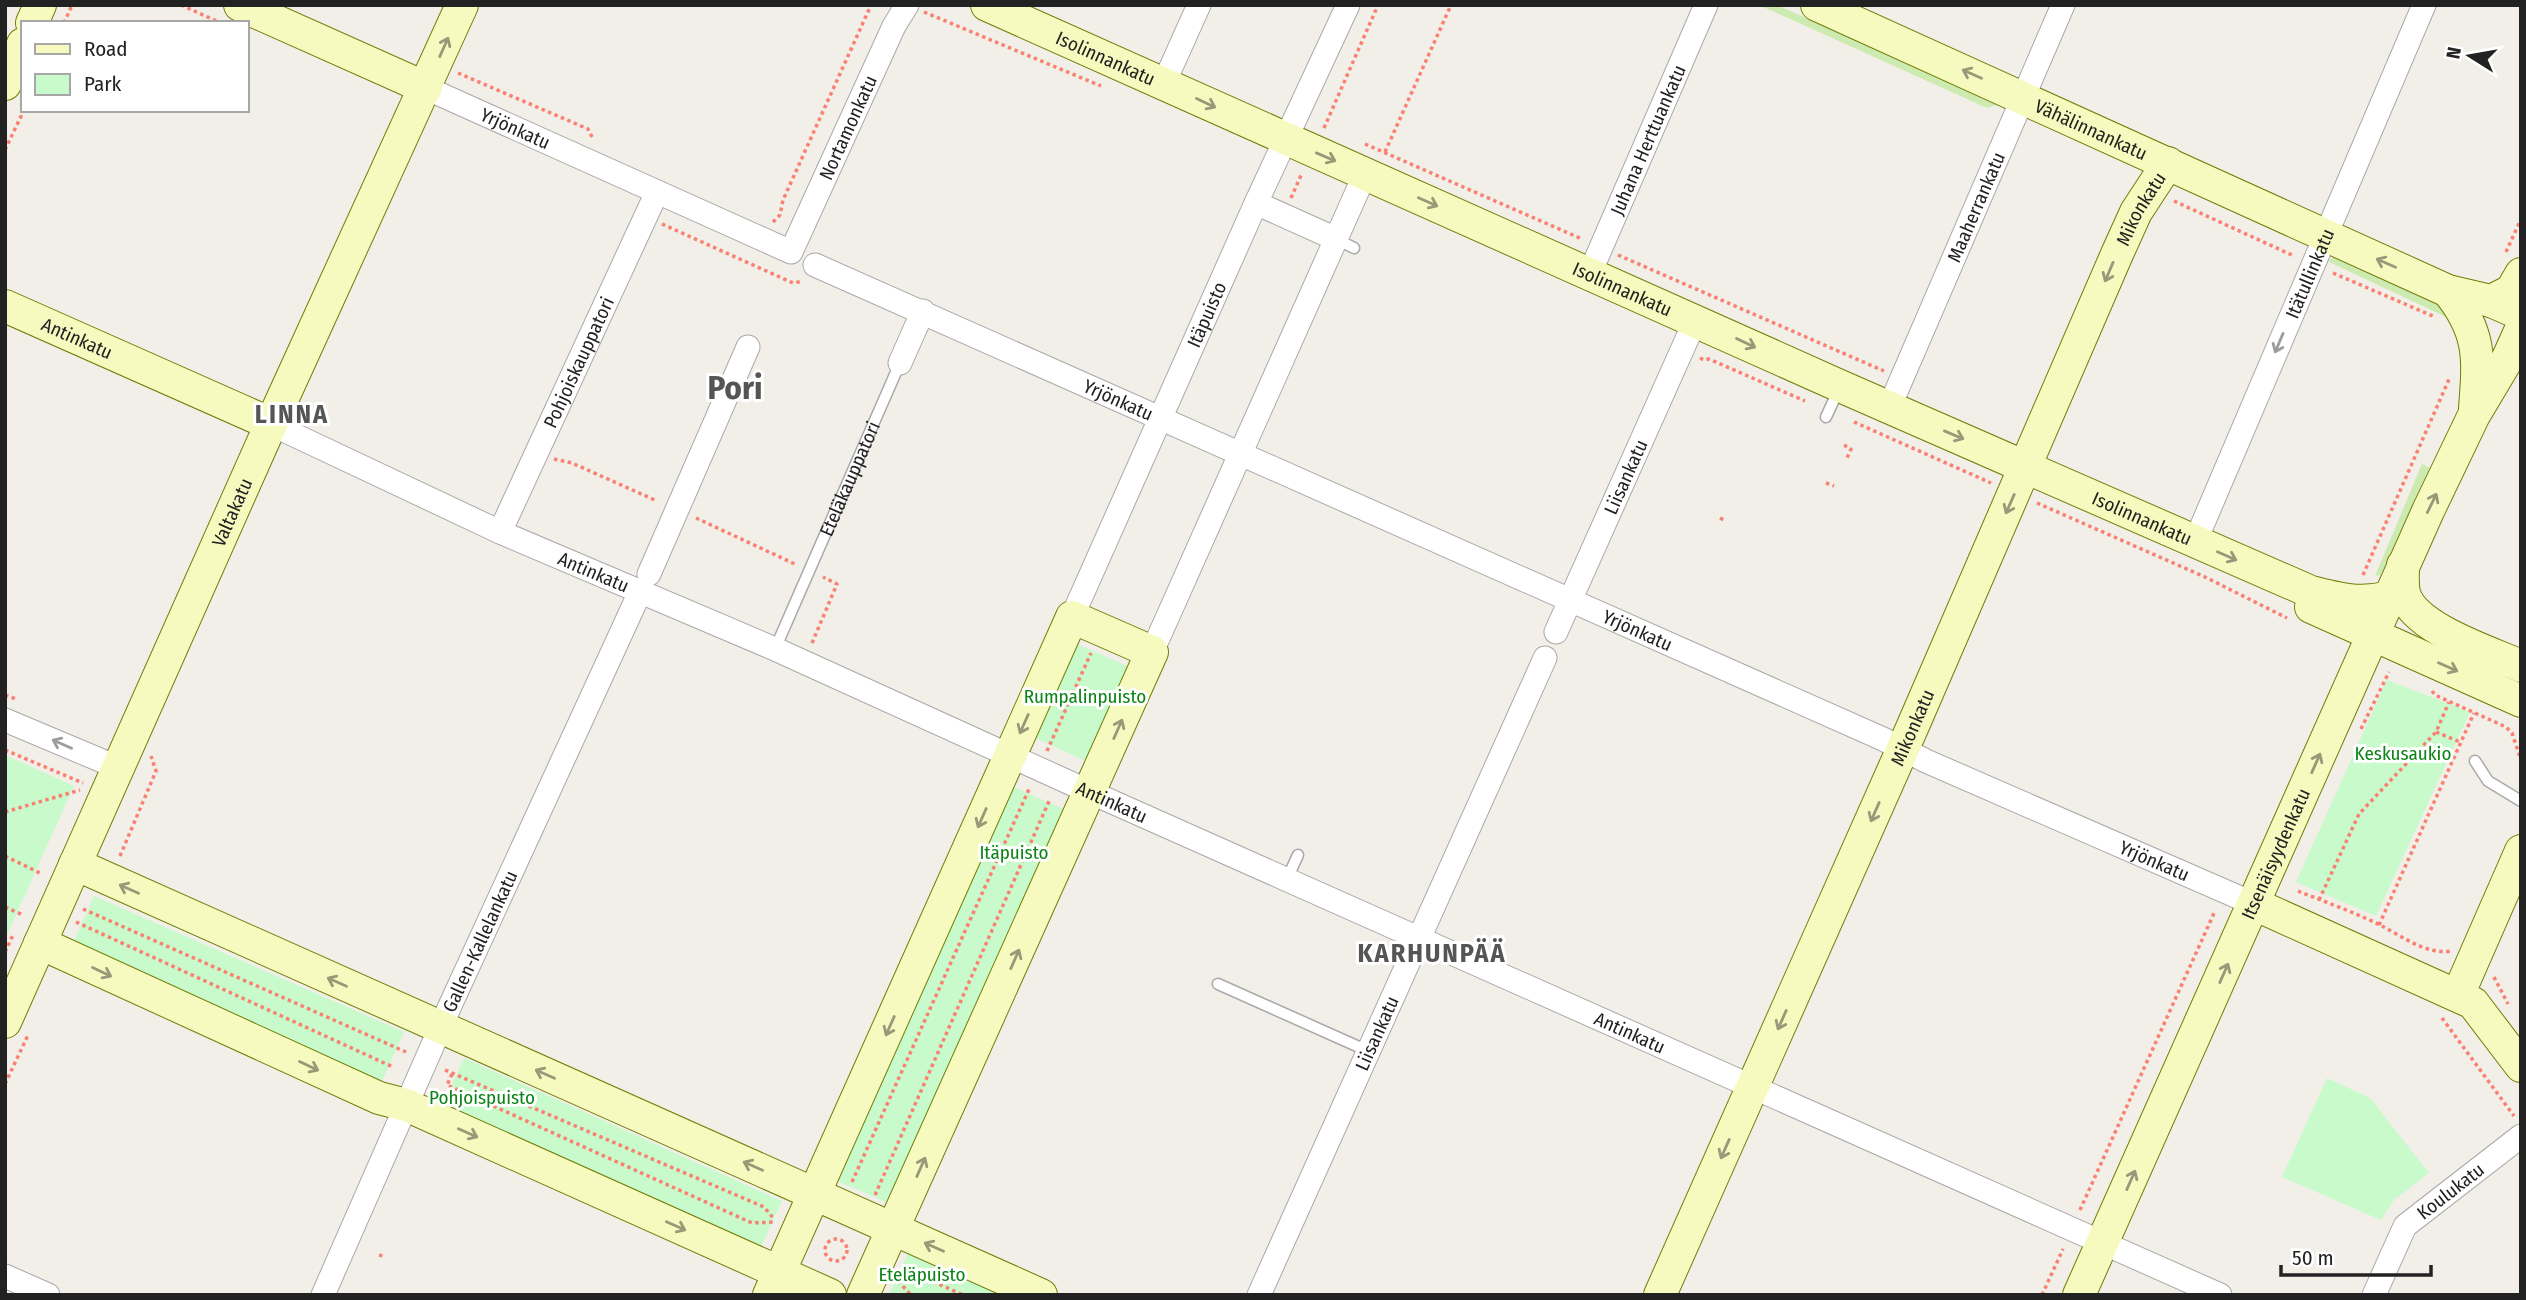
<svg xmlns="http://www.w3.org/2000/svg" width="2526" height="1300" viewBox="0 0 2526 1300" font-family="'Fira Sans Condensed',sans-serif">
<rect width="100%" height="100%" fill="#f2efe9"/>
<g fill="#cdebb0">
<polygon points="1759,5 1777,5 1994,100 1996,105 1987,108"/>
<polygon points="2336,256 2444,307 2465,340 2446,317 2327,261"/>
<polygon points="2422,464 2430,468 2394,551 2380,575 2375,576"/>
</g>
<g fill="#c8facc">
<polygon points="1073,642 1134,669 1090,763 1031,736"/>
<polygon points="2387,680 2470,712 2376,916 2296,882"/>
<polygon points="5,755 74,786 5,939"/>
<polygon points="1009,785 1066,810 890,1204 833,1179"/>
<polygon points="94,896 404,1032 382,1081 72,945"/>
<polygon points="464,1058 782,1201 759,1251 441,1109"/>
<polygon points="2327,1078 2370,1098 2429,1173 2394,1200 2381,1220 2282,1177"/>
<polygon points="911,1247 1017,1295 889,1295"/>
</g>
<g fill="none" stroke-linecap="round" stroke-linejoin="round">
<defs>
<g id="lane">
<polyline points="1336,239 1354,248"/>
<polyline points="1826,417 1839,389"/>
<path id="s1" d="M775 649 900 363"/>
<polyline points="2475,761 2488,781 2521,801"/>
<polyline points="1287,879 1298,855"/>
<polyline points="1218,984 1368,1051"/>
</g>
<g id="street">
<polyline points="1348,5 1256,203 1336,239 1365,174"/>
<polyline points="1164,83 1199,5"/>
<path id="s2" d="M426 88 791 252 894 26 907 5"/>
<path id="s3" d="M815 265 1883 739 1926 761 2254 904"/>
<path id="s4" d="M1590 273 1706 5"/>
<polyline points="900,363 923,311"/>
<path id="s5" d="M1889 408 2063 5"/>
<path id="s6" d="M271 424 500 532 775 649 1090 792 2220 1295"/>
<path id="s7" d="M500 532 657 192"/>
<path id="s8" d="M2195 542 2424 5"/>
<polyline points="649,574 748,347"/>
<path id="s9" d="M1072 617 1256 203"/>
<path id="s10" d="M1556 632 1695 321"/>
<polyline points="1152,652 1336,239"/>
<polyline points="5,720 119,768"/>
<polyline points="5,1276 48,1295"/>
<path id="s11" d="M323 1295 449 1008 640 592"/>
<path id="s12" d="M1259 1295 1545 658"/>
<path id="s13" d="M2374 1295 2405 1226 2521 1136"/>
</g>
<g id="secondary">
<polyline points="240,5 426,88"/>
<path id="s14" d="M987 5 1840 386 2311 592C2338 599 2361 605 2389 597"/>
<path id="s15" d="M1817 5 2448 291 2491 301 2521 314"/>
<polyline points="32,23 40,5"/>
<polyline points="5,84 23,44"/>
<path d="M2448 291C2481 332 2479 358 2475 408"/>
<polyline points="2491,301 2511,291 2521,274"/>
<path id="s16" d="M5 306 271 424"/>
<path d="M2403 565C2403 574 2402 584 2404 593 2413 628 2489 652 2521 666"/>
<polyline points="2311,607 2521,701"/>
<polyline points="75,864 1041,1295"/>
<polyline points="2254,904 2473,1003 2521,1066"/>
<polyline points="40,943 379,1098 406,1105 830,1295"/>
<polyline points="2458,995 2521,851"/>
<path id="s17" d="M5 1022 271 424 462 5"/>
<polyline points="769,1295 1072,617 1152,652 863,1295"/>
<path id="s18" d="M1660 1295 1912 728 2117 254 2136 212 2168 163"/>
<path id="s19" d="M2079 1295 2428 511 2474 415 2508 358 2521 329"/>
</g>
</defs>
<use href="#lane" stroke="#a9a9a9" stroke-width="13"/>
<use href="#street" stroke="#a9a9a9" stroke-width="25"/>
<use href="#secondary" stroke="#707d05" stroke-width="34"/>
<g stroke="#fa8072" stroke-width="3.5" stroke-dasharray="3.5 3.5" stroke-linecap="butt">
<polyline points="181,5 221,23"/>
<polyline points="924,12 1101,86"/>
<polyline points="64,23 72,5"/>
<polyline points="458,73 588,129 593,139"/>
<polyline points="1324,128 1378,5"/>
<polyline points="1365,144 1582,239"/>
<polyline points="5,150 24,110"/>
<polyline points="1385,152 1451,5"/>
<polyline points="1291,198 1302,173"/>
<polyline points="2174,201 2294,256"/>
<polyline points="773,222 780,215 783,200 871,5"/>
<polyline points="662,224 793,283 803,281"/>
<polyline points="2506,252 2521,219"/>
<polyline points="1618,255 1884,371"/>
<polyline points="2333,273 2435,317"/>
<polyline points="1700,358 1704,360 1709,359 1805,401"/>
<polyline points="1854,422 1991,483"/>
<polyline points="1844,445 1851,449 1847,458"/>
<polyline points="554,459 572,463 657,501"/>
<polyline points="1826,483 1834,486"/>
<polyline points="2037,503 2205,577 2287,618"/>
<polyline points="696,518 797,565"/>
<polyline points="1720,518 1726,521"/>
<polyline points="2363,575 2450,377"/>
<polyline points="812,643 837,584 823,577"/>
<polyline points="2432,691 2435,695 2506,727 2512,733 2521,760"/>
<polyline points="5,695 16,699"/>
<polyline points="2361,729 2389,672"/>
<polyline points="2436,732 2460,742"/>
<polyline points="5,750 83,783"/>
<polyline points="1047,751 1091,653"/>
<polyline points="5,812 80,790"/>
<polyline points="5,856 42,874"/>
<polyline points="120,856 156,771 151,756"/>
<path d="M2298 891C2325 902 2354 912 2380 925 2402 936 2426 955 2451 951"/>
<polyline points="2319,900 2359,814 2436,732 2449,702"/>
<polyline points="5,907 23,915"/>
<polyline points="83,909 406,1052"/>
<polyline points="76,922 393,1067"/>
<polyline points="2379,925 2474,713"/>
<polyline points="5,952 13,935"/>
<polyline points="2494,977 2508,1004"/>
<polyline points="2442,1018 2514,1116"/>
<polyline points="445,1070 764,1207 774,1219"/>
<polyline points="452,1074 447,1085 752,1223 775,1222"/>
<polyline points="5,1084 28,1035"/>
<polyline points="852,1182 1030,787"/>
<polyline points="875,1195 1050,799"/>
<polyline points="2080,1210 2215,911"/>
<circle cx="836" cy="1250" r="11"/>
<polyline points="379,1255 383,1256"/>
<polyline points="899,1278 923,1277 963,1295"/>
<polyline points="898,1281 911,1295"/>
<polyline points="2042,1295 2063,1249"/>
</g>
<use href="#lane" stroke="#fff" stroke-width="10"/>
<use href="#street" stroke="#fff" stroke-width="23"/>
<use href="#secondary" stroke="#f7fabf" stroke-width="32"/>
</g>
<defs><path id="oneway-shaft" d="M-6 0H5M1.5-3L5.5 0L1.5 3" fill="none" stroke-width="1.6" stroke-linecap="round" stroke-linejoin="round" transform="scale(1.75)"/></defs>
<g stroke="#979978">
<use href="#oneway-shaft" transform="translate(444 47) rotate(-66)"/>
<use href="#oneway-shaft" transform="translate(1972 74) rotate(-156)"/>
<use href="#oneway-shaft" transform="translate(1206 103) rotate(25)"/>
<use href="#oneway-shaft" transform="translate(1326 157) rotate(23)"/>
<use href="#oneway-shaft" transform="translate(1428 202) rotate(24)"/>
<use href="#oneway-shaft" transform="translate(2386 263) rotate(-156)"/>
<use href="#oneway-shaft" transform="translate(2109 272) rotate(113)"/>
<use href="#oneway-shaft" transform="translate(1746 343) rotate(25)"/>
<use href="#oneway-shaft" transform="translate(1954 435) rotate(23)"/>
<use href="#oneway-shaft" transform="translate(2432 503) rotate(-64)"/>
<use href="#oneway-shaft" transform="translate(2010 504) rotate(114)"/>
<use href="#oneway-shaft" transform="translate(2227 556) rotate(24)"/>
<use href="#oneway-shaft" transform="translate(2448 667) rotate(24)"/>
<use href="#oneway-shaft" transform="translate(1024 724) rotate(114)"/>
<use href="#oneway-shaft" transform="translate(1118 729) rotate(-66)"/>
<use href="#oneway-shaft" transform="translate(2316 763) rotate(-66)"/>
<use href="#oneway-shaft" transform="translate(1875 812) rotate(114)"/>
<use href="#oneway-shaft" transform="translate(982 818) rotate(114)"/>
<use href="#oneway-shaft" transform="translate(129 889) rotate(-156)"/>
<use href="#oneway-shaft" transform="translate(1015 959) rotate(-66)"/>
<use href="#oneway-shaft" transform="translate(102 972) rotate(25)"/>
<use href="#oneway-shaft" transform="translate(2224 973) rotate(-66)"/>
<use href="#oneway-shaft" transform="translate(337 982) rotate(-156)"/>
<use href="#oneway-shaft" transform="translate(1782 1020) rotate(114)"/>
<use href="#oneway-shaft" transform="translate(890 1026) rotate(114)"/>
<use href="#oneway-shaft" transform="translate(309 1066) rotate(25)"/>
<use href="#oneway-shaft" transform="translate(545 1074) rotate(-156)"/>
<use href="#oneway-shaft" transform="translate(468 1133) rotate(24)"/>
<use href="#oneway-shaft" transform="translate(1725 1149) rotate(114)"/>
<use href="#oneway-shaft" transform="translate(753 1166) rotate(-156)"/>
<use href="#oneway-shaft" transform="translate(921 1167) rotate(-66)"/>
<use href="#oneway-shaft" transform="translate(2131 1180) rotate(-66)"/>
<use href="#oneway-shaft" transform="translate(676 1226) rotate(24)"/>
<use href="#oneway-shaft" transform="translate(934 1247) rotate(-156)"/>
</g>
<g stroke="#9c9c9c">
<use href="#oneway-shaft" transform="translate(2279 343) rotate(113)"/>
<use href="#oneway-shaft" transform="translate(62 744) rotate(-156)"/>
</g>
<g text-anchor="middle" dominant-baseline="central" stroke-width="6" stroke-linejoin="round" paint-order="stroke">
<g font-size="19" fill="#222" stroke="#fff">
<text stroke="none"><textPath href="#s14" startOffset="130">Isolinnankatu</textPath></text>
<text stroke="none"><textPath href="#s2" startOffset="98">Yrjönkatu</textPath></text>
<text stroke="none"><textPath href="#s2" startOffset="537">Nortamonkatu</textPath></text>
<text stroke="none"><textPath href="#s15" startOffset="301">Vähälinnankatu</textPath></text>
<text stroke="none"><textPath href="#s4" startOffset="145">Juhana Herttuankatu</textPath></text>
<text stroke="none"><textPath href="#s5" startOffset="219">Maaherrankatu</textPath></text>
<text stroke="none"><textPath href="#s18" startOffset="1188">Mikonkatu</textPath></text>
<text stroke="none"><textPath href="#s8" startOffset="292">Itätullinkatu</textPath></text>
<text stroke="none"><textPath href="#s14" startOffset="696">Isolinnankatu</textPath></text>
<text stroke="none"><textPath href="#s9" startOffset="331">Itäpuisto</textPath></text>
<text stroke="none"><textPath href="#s16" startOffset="79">Antinkatu</textPath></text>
<text stroke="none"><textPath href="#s7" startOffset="187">Pohjoiskauppatori</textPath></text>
<text stroke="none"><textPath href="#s3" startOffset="332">Yrjönkatu</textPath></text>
<text stroke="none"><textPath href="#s10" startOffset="170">Liisankatu</textPath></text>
<text stroke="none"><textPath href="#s1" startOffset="186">Eteläkauppatori</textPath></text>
<text stroke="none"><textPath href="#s17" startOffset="558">Valtakatu</textPath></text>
<text stroke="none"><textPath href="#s14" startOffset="1264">Isolinnankatu</textPath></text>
<text stroke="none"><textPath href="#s6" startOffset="355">Antinkatu</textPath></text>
<text stroke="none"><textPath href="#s3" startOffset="900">Yrjönkatu</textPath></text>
<text stroke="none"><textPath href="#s18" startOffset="621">Mikonkatu</textPath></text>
<text stroke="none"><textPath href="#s6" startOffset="922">Antinkatu</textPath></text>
<text stroke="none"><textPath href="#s19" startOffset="483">Itsenäisyydenkatu</textPath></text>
<text stroke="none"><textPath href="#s3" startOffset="1466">Yrjönkatu</textPath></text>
<text stroke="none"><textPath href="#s11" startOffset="387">Gallen-Kallelankatu</textPath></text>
<text stroke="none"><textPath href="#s6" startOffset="1489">Antinkatu</textPath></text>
<text stroke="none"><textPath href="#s12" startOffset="287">Liisankatu</textPath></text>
<text stroke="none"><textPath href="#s13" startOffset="133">Koulukatu</textPath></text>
</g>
<g font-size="19" fill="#0c8416" stroke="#fff">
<text x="1085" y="696">Rumpalinpuisto</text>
<text x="2403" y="753">Keskusaukio</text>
<text x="1014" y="852">Itäpuisto</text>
<text x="482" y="1097">Pohjoispuisto</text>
<text x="922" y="1274">Eteläpuisto</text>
</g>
<g font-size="26" font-weight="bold" letter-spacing="2" fill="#555" stroke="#fff">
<text x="292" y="414">LINNA</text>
<text x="1432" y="953">KARHUNPÄÄ</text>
</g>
<g font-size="33" font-weight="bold" fill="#555" stroke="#fff">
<text x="735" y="388">Pori</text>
</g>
</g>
<rect width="2526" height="1300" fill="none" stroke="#222222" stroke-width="14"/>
<rect x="21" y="21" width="228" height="91" fill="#ffffff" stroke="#a7a7a7" stroke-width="2"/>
<rect x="35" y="44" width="35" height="10" fill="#f7fabf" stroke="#a7a7a7" stroke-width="2"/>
<text x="84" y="56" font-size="21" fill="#222222">Road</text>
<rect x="35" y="74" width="35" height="21" fill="#c8facc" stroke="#a7a7a7" stroke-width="2"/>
<text x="84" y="91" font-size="21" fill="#222222">Park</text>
<g transform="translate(2470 56) rotate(281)" stroke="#ffffff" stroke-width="5" paint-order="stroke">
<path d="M0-5L12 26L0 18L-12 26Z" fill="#222222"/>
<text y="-10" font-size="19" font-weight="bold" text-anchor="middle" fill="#222222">N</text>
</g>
<path d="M2281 1265v10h150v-10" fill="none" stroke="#222222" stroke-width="3.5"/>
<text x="2292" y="1265" font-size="21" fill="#222222" stroke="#ffffff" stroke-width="5" paint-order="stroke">50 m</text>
</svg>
